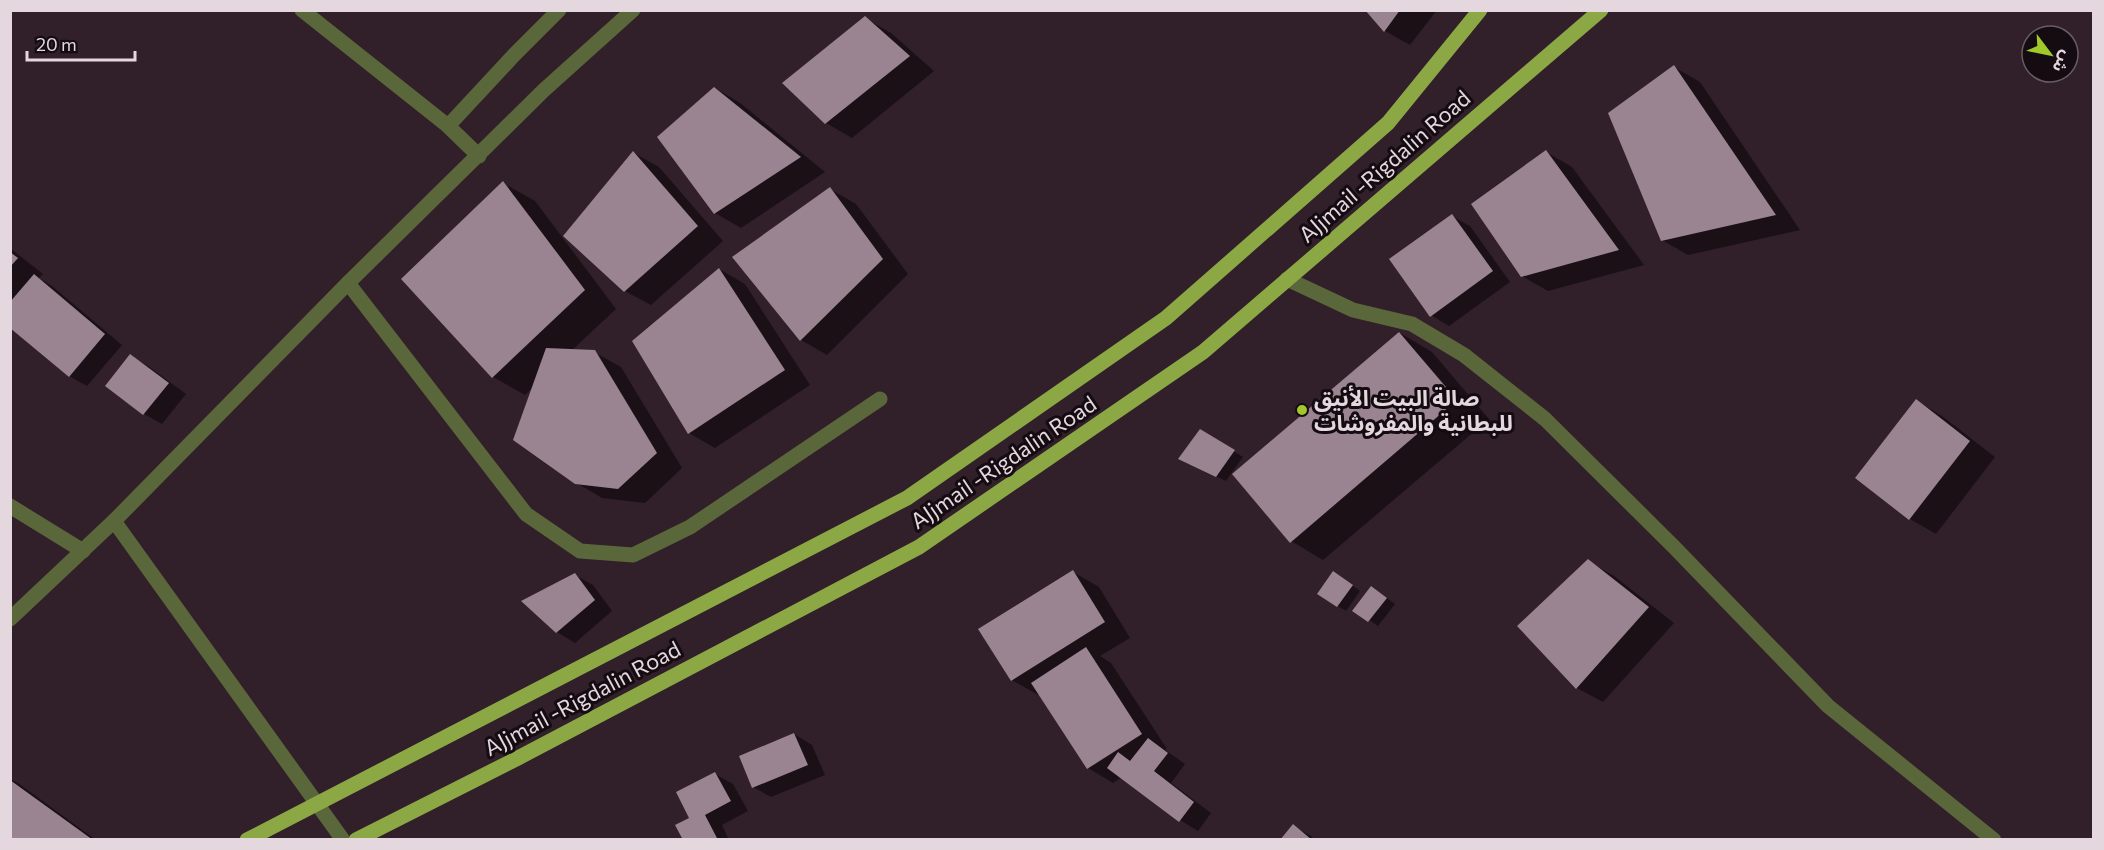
<svg xmlns="http://www.w3.org/2000/svg" width="2104" height="850" viewBox="0 0 2104 850" font-family="Commissioner,'Noto Sans Arabic',sans-serif">
<rect width="100%" height="100%" fill="#311f2a"/>
<g fill="#0007">
<polygon points="1367,10 1437,10 1410,45 1385,31"/>
<polygon points="865,18 891,33 934,71 852,138 826,123 784,84"/>
<polygon points="1674,67 1700,82 1800,230 1688,255 1662,240"/>
<polygon points="715,88 740,103 825,172 741,228 715,213"/>
<polygon points="1546,152 1572,167 1644,265 1548,291 1522,276"/>
<polygon points="634,153 659,167 723,241 651,305 625,291"/>
<polygon points="503,183 535,201 616,309 572,350 594,352 621,367 682,468 645,503 602,498 575,482 533,387 525,395 493,377"/>
<polygon points="830,189 856,204 908,274 827,355 801,340"/>
<polygon points="1452,216 1470,226 1510,282 1449,326 1431,315"/>
<polygon points="10,248 43,274 39,278 52,286 122,345 87,386 69,376 10,326"/>
<polygon points="719,269 745,284 810,385 715,448 689,433"/>
<polygon points="1400,333 1432,352 1489,419 1323,560 1291,541"/>
<polygon points="130,356 148,366 186,394 162,424 144,414 107,386"/>
<polygon points="1917,401 1942,416 1995,457 1936,534 1910,519 1857,478"/>
<polygon points="1200,431 1243,457 1226,481 1189,463"/>
<polygon points="1588,561 1614,576 1674,623 1603,702 1577,688"/>
<polygon points="1073,572 1099,587 1130,638 1100,656 1111,663 1167,749 1165,750 1185,764 1171,783 1211,813 1198,831 1180,820 1122,777 1113,783 1088,768 1040,694 1038,695 1012,680 980,630"/>
<polygon points="575,575 593,585 612,611 575,643 557,632 524,601"/>
<polygon points="1342,578 1360,591 1346,611 1319,594"/>
<polygon points="1380,593 1395,604 1378,626 1355,610"/>
<polygon points="794,734 812,745 825,775 771,797 753,787"/>
<polygon points="715,774 733,784 748,811 722,825 729,840 684,840 691,818"/>
<polygon points="10,779 18,783 96,840 10,840"/>
<polygon points="1293,826 1311,836 1315,840 1282,840"/>
</g>
<g fill="#9b8491">
<polygon points="1365,10 1400,10 1384,32"/>
<polygon points="865,16 910,56 825,124 782,83"/>
<polygon points="1674,65 1776,215 1661,241 1608,113"/>
<polygon points="714,87 801,157 714,214 657,137"/>
<polygon points="1546,150 1619,250 1521,277 1471,204"/>
<polygon points="633,151 698,226 624,292 563,236"/>
<polygon points="503,181 585,290 492,378 401,279"/>
<polygon points="830,187 883,259 800,341 732,257"/>
<polygon points="1452,214 1493,271 1430,317 1389,259"/>
<polygon points="10,252 18,258 10,267"/>
<polygon points="719,268 785,370 688,434 632,341"/>
<polygon points="34,274 105,334 69,377 10,328 10,302"/>
<polygon points="1399,332 1457,400 1290,543 1232,474"/>
<polygon points="546,348 595,350 657,453 618,489 575,484 513,440"/>
<polygon points="130,354 169,383 143,415 105,386"/>
<polygon points="1916,399 1970,441 1909,520 1855,478"/>
<polygon points="1200,429 1235,450 1216,477 1178,459"/>
<polygon points="1588,559 1649,607 1576,689 1517,626"/>
<polygon points="1073,570 1105,622 1011,681 978,629"/>
<polygon points="1333,571 1353,585 1337,607 1317,594"/>
<polygon points="575,573 595,600 556,633 521,601"/>
<polygon points="1371,586 1387,598 1368,622 1352,611"/>
<polygon points="1086,647 1142,734 1087,769 1031,683"/>
<polygon points="794,733 808,765 752,788 739,756"/>
<polygon points="1148,738 1168,753 1154,771 1194,802 1179,822 1107,768 1118,752 1130,761"/>
<polygon points="715,772 731,801 705,815 718,840 683,840 675,825 689,818 676,792"/>
<polygon points="10,780 93,840 10,840"/>
<polygon points="1293,824 1312,840 1280,840"/>
</g>
<g fill="none" stroke-linecap="round" stroke-linejoin="round">
<g stroke="#59673a" stroke-width="15">
<polyline points="302,10 448,126 479,156"/>
<polyline points="448,126 514,55 559,10"/>
<polyline points="1287,279 1353,310 1412,324 1464,355 1545,419 1674,547 1828,706 1994,840"/>
<polyline points="348,283 526,514 580,551 633,555 690,527 880,399"/>
<polyline points="10,506 83,551"/>
<polyline points="114,521 343,840"/>
<polyline points="10,619 114,521 348,283 544,90 633,10"/>
</g>
<g stroke="#8ba845" stroke-width="15">
<polyline points="247,840 907,498 1166,318 1388,123 1480,10"/>
<polyline points="356,840 518,758 919,547 1203,352 1601,10"/>
</g>
</g>
<circle fill="#a1c929" stroke="#140c11" stroke-width="2" cx="1302" cy="410" r="6"/>
<g text-anchor="middle" dominant-baseline="central" stroke-width="6" stroke-linejoin="round" paint-order="stroke">
<g font-size="22" fill="#e4d7de" stroke="#140c11">
<text transform="translate(1384 166) rotate(-41)">AJjmail -Rigdalin Road</text>
<text transform="translate(1003 462) rotate(-34)">AJjmail -Rigdalin Road</text>
<text transform="translate(582 698) rotate(-28)">AJjmail -Rigdalin Road</text>
</g>
<g font-size="22" font-weight="bold" fill="#e4d7de" stroke="#140c11" text-anchor="start">
<text x="1314" y="397">صالة البيت الأنيق<tspan x="1314" dy="25">للبطانية والمفروشات</tspan></text>
</g>
</g>
<rect width="2104" height="850" fill="none" stroke="#e4d7de" stroke-width="24"/>
<g transform="translate(2050 54) rotate(122)"><circle r="28" fill="#140c11" stroke="#675d63" stroke-width="1.5"/>
<path d="M0-4.5L10 22L0 15L-10 22Z" fill="#a1c929"/>
<text y="-9" font-size="16" font-weight="bold" text-anchor="middle" fill="#e4d7de">ش</text>
</g>
<path d="M27 51v9h108v-9" fill="none" stroke="#e4d7de" stroke-width="3"/>
<text x="36" y="51" font-size="18" fill="#e4d7de" stroke="#140c11" stroke-width="4.5" paint-order="stroke">20 m</text>
</svg>
